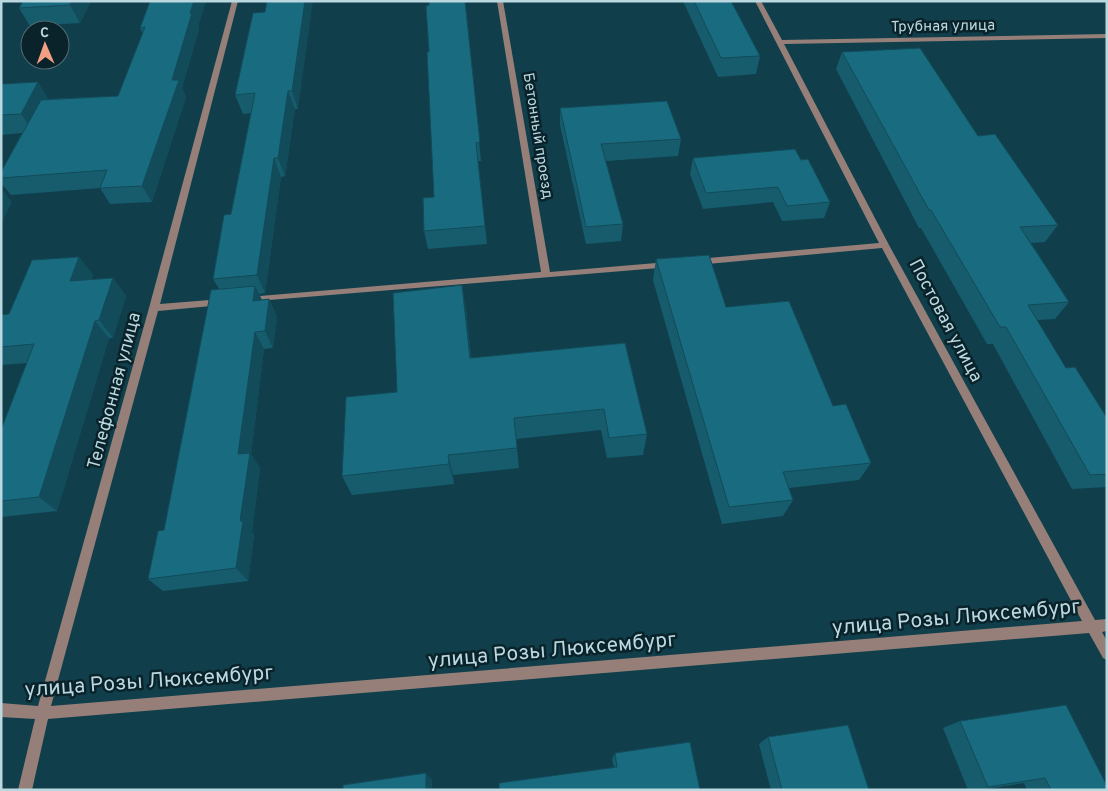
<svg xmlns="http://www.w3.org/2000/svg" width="1108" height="791" viewBox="0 0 1108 791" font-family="Overpass,sans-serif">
<rect width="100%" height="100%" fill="#103f4b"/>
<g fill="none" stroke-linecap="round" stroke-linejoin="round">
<g fill="#967f78" fill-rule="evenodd">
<polygon points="232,1 238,1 160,304 222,299 227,302 222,305 158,311 51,706 1082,621 882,248 697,265 693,262 697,259 879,243 755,1 761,1 782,40 1107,34 1107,38 784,44 889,245 1095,620 1107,619 1107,631 1102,632 1107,641 1107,660 1103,658 1089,633 48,719 32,790 18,790 35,719 1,717 1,703 38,706 149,308"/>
<polygon points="497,1 503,1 550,272 668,262 672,265 671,267 246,302 244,300 249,297 541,272"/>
</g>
</g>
<g fill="#165c6d">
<polygon points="23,1 91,1 80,23 30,26 19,8"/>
<polygon points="150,1 206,1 198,26 199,29 182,88 186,97 152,202 110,204 100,188 11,195 1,183 1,172 22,133 1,135 1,84 49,99 118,96 143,34 140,28"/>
<polygon points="267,1 298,109 295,109 285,176 281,177 265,293 259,294 262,300 269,299 277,317 273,348 264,349 251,454 260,468 252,532 254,535 248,581 163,591 148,579 164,530 219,289 213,279 231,214 251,113 243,114 235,95 265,12"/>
<polygon points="465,1 481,161 478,161 487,244 428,249 424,231 434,197 429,52"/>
<polygon points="683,1 731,1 760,56 756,74 718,77"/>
<polygon points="842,52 978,136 1058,225 1045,242 1031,243 1069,302 1055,319 1037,320 1066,368 1107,418 1107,487 1072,489 993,344 987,344 921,228 919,228 836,69"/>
<polygon points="560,108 681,139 678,156 606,161 623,224 621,241 586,244 560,125"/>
<polygon points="693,158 801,160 830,202 824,218 782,221 773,202 703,209 690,174"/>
<polygon points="79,257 93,275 91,280 113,278 126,296 113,338 109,338 57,511 1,517 1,430 27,363 1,365 1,315 9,314"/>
<polygon points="656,259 726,307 833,406 871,463 859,480 789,488 793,500 783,516 722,524 653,280"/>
<polygon points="466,309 471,358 625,343 647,434 643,455 607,458 601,430 516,439 519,468 453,475 454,484 352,495 342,476 397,392"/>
<polygon points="960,721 1107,790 1027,790 1024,783 981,790 968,790 943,728"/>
<polygon points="768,737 869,790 771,790 759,744"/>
<polygon points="615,753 700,790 614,767 612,759"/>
</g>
<g fill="#124b59">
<polygon points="72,1 91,1 80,23 70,5"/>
<polygon points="194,1 206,1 198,26 199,29 182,88 186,97 152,202 142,186 190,13"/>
<polygon points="305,1 313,1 298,109 292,91"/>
<polygon points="38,82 50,101 34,133 21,114"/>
<polygon points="288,91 295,109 285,176 278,158"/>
<polygon points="274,158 281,177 265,293 257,275"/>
<polygon points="1,188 12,202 1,224"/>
<polygon points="79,257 93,275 84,299 70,281"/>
<polygon points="113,278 126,296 113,338 99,320"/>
<polygon points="462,285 466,309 474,381 470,358"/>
<polygon points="255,286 264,304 253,301"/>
<polygon points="269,299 277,317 273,348 265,331"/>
<polygon points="95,321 109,338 57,511 39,497"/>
<polygon points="255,332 264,349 251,454 260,468 252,532 254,535 248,581 236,568 240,521 238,454"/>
<polygon points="448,455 453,475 454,484 449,464"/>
<polygon points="426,773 432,779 432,790 426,790"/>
</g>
<g fill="#196b7f" stroke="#124b59">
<polygon points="23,1 72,1 70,5 19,8"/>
<polygon points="150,1 194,1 190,13 192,13 172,80 179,80 142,186 100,188 107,170 1,178 1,172 41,100 118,96 145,27 140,28"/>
<polygon points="267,1 305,1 292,91 288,91 278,158 274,158 257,275 213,279 224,215 231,214 255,93 235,95 253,13 265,12"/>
<polygon points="429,1 465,1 480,142 476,143 485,226 424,231 423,198 434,197 427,52 429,52 426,6 429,5"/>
<polygon points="694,1 731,1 760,56 721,58"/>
<polygon points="920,48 978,136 995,134 1058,225 1020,227 1069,302 1028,305 1066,368 1075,367 1107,418 1107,474 1090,475 1006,327 1000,327 931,210 929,210 842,52"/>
<polygon points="38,82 21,114 1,115 1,84"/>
<polygon points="667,101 681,139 601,144 623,224 586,227 560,108"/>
<polygon points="795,149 801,160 808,159 830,202 787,206 778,187 706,193 693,158"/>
<polygon points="709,255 726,307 789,301 833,406 846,404 871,463 783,472 793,500 729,507 656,259"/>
<polygon points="79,257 70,281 113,278 99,320 95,321 39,497 1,501 1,430 34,344 1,347 1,315 9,314 32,260"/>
<polygon points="462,285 470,358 625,343 647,434 609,438 604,409 514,418 517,448 448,455 449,464 342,476 346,397 397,392 393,293"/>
<polygon points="255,286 253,301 269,299 265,331 255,332 238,454 250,453 240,521 243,521 236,568 148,579 158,531 164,530 211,290"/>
<polygon points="1066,705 1107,786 1107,790 1051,790 1045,778 988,787 960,721"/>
<polygon points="848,725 869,790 782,790 768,737"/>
<polygon points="690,742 700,790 499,790 499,783 617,767 615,753"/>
<polygon points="426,773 426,790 343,790 343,785"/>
</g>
<g text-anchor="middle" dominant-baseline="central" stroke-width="5" stroke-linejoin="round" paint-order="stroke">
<g font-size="15" fill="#bbd8e1" stroke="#0a232a">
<text transform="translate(943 27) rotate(-1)">Трубная улица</text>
<text transform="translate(537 136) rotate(81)">Бетонный проезд</text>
</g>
<g font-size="18" fill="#bbd8e1" stroke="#0a232a">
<text transform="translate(945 321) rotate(62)">Постовая улица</text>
<text transform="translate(115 391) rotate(-75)">Телефонная улица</text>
</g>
<g font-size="21" fill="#bbd8e1" stroke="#0a232a">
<text transform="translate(956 618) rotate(-5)">улица Розы Люксембург</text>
<text transform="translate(552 651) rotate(-5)">улица Розы Люксембург</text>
<text transform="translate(149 682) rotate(-4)">улица Розы Люксембург</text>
</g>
</g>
<rect width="1108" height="791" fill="none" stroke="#bbd8e1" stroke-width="5"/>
<g transform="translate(45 45) rotate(358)"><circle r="24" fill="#0a232a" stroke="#516b73"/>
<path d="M0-4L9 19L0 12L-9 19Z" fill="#f39f84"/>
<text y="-8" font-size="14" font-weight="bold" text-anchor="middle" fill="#bbd8e1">С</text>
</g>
</svg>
